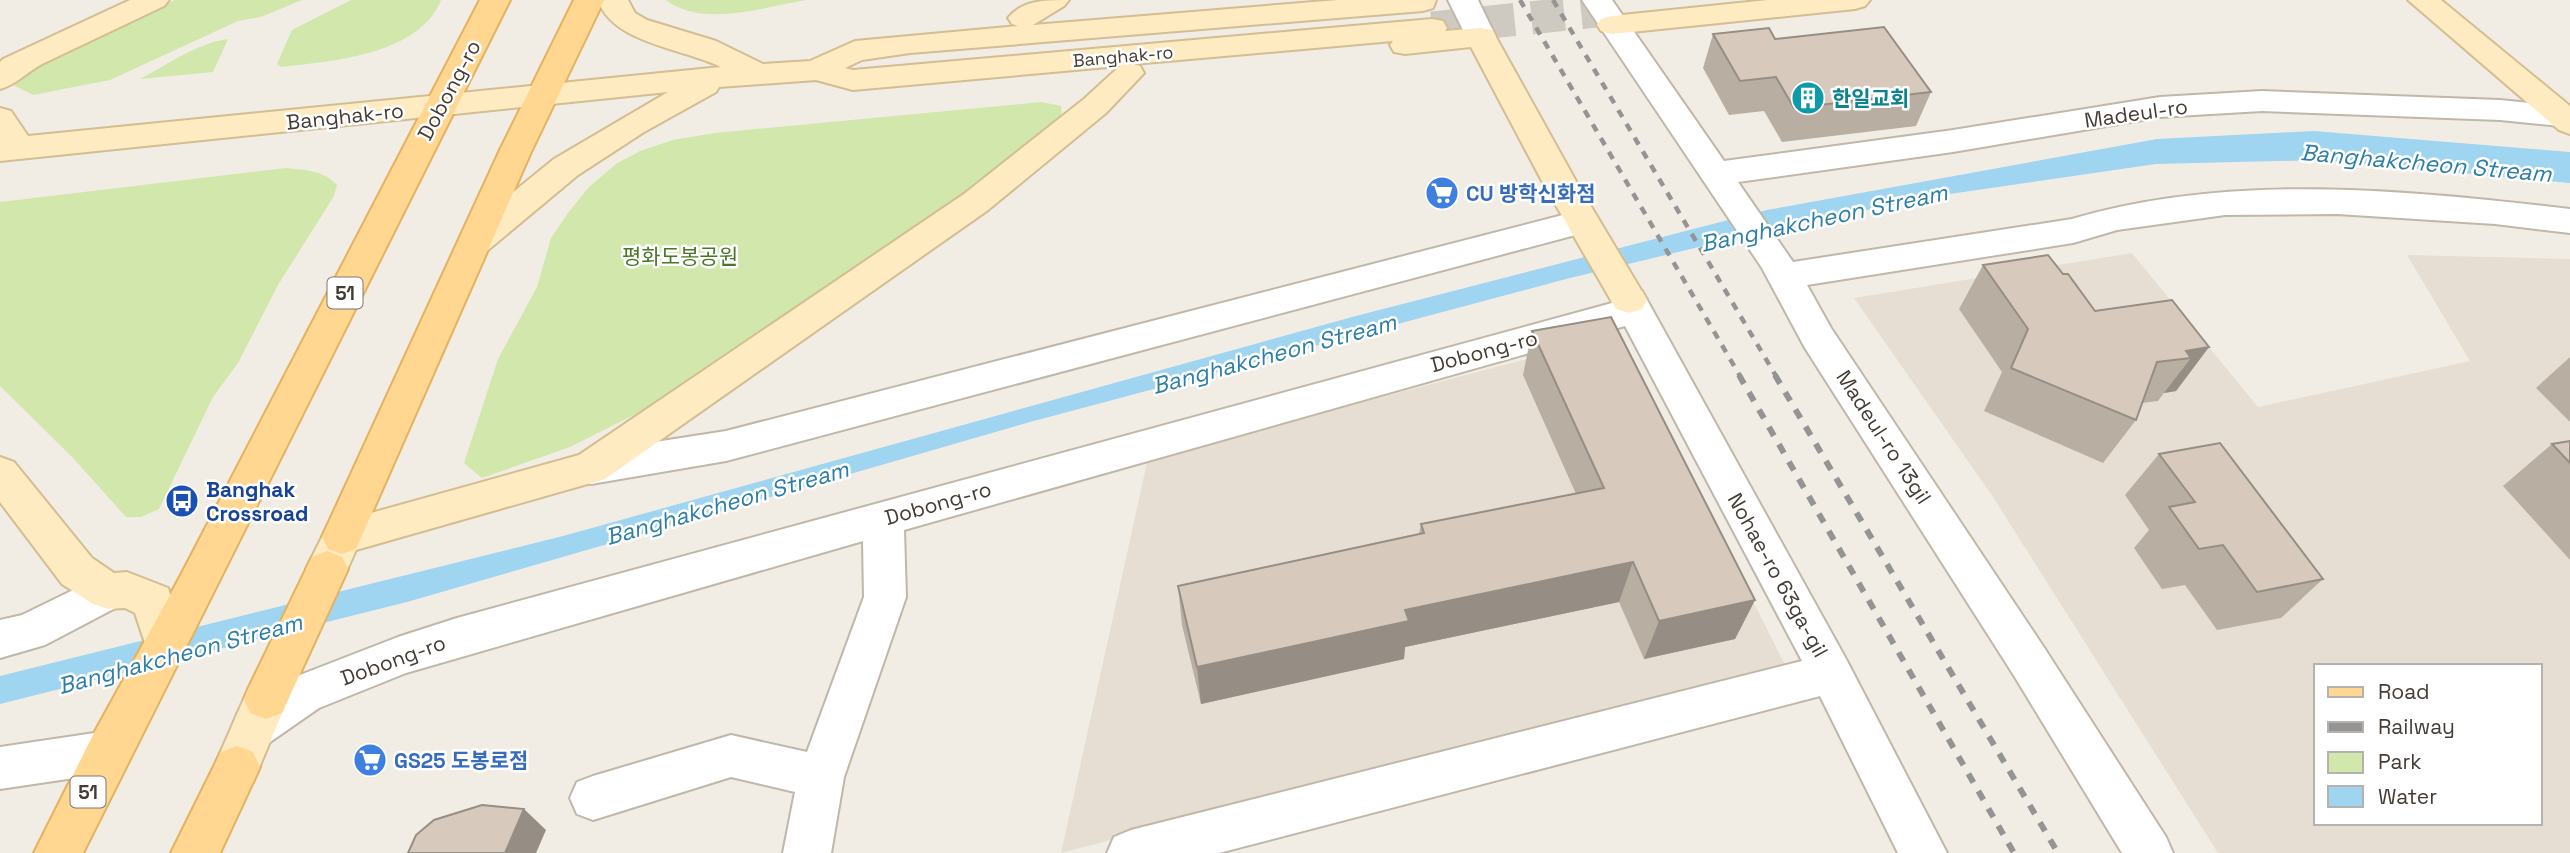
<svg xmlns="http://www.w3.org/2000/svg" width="2570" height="853" viewBox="0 0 2570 853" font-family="'Space Grotesk','Noto Sans KR',sans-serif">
<rect width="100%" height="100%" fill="#f2ede4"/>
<g fill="#e6ded2" fill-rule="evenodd">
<path d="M2132 253 2258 407 2470 361 2407 255 2570 259V853H2218L1993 497 1854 298ZM2316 666H2540V823H2316Z"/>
<polygon points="1619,335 1785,665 1061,853 1148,458"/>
</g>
<g fill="#d1e7ac">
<path d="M175 0H302L261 17 238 21 110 80 33 95 13 85C28 60 143 15 175 0Z"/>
<path d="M351 0H441C419 55 333 61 281 67L277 64 292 30Z"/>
<path d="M666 0H806C765 7 702 28 666 0Z"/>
<path d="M228 39 213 72 140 79C167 65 197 43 228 39Z"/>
<polygon points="1041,102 1061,106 1062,122 772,331 642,411 570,447 482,478 464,463 498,359 537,287 551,238 568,213 589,187 616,164 640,151 673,140 715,133"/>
<path d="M286 168C305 170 323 170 337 185L334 196 278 285 238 363 213 397 159 509 141 517H126L73 458 0 386V202Z"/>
</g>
<polygon fill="#9fd5f0" points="2314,131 2570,152 2570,183 2324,160 2156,164 1943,195 1795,224 1570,278 1030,422 407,602 0,704 0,676 563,536 1352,317 1767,210 2157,139"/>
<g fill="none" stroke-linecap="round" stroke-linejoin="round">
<polyline stroke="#cfcac1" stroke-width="33" stroke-dasharray="33 17" stroke-linecap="butt" points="1432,28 1626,8"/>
<defs>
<g id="street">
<polygon points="1448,0 1478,0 1496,37 1492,44 1481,46 1470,44"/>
<path d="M1582 0H1612L1724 161 1953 130 2160 97 2262 91 2500 100 2570 107V127L2500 120 2262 111 2160 117 1953 152 1738 182 1793 262 2072 219C2232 172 2407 190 2570 209V233L2495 224 2337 214 2225 215 2117 230 2073 243 1807 285 1831 328 2043 646 2166 837 2173 853H2122L2013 674 1805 348 1762 268Z"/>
<polygon points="1582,210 1594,214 1599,222 1594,230 726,461 591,484 577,479 571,468 577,457 591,452 726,431"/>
<polygon points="1629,287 1642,291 1647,300 1846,659 1947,853 1898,853 1820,696 1219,853 1107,853 1114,837 1131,830 1802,661 1625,326 904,530 906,597 844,777 831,853 783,853 795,792 731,777 593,820 577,814 570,798 577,782 593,776 731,735 807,752 864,597 863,541 406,673 319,708 270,742 254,748 238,742 232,727 238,712 287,680 398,637 457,618 1612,303 1611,300 1616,291"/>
<polygon points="108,573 123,578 129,591 123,604 45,645 0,658 0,620 22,615"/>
<polygon points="108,731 124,737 131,752 124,767 108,773 0,789 0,747"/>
</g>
<g id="secondary">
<path d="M130 0H169L164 6 42 64C27 72 16 85 0 89V62L3 59Z"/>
<path d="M598 0H628L635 13 647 20 716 41 763 64 810 61 855 41 1018 26 1012 24 1008 18C1022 0 1046 0 1069 0L1064 6 1033 25 1338 0H1436L1433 8 1423 11 910 53 862 60 845 68 853 70 1432 19 1443 21 1447 28 1445 31 1481 28 1492 30 1577 183 1647 300 1642 309 1629 313 1616 309 1543 183 1471 47 1405 54 1394 52 1390 45 1393 41 1134 64 1140 66 1144 73 1106 113 988 210 605 479 356 550 342 581 327 587 312 581 306 569 328 525 579 455 964 194 1084 99 1120 66 853 90 816 80 719 87 716 92 644 132 578 175 488 250 476 253 464 250 459 241 464 232 554 159 668 92 0 161V108L11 111 28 136 721 67C682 48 612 43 598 0Z"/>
<polygon points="1768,0 1870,0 1865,6 1855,9 1612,34 1601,31 1597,25 1601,19 1612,16"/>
<polygon points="2408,0 2441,0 2570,106 2570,134 2559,130"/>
<polygon points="0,457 14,462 92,558 114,573 127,572 168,588 187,645 180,658 165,664 150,658 135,613 125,608 108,609 93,604 62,584 0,502"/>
<polygon points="266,679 282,685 288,699 253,782 237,788 221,782 214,767 250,685"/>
</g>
<g id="primary">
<polygon points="480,0 510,0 83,853 34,853 92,737 181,575"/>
<polygon points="574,0 604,0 531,152 356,549 342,554 328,549 322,537 499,152"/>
<polygon points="327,551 342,557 348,569 282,713 266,719 250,713 244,699 250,685 312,557"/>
<polygon points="237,746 253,752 260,767 220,853 171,853 221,752"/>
</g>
</defs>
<use href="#street" stroke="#c0b7a9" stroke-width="4"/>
<use href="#secondary" stroke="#d3bd93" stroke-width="4"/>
<use href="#primary" stroke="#e4b260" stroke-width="4"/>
<use href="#street" fill="#fff" fill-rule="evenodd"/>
<use href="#secondary" fill="#ffebc1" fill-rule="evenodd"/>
<use href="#primary" fill="#ffd790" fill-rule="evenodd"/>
<g stroke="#949494" stroke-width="4.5" stroke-dasharray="8 8" stroke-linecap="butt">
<polyline points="1520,0 1740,376"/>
<polyline points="1553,0 1776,376"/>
</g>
<g stroke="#949494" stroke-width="6" stroke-dasharray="10 10" stroke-linecap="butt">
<polyline points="1739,375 2014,853"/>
<polyline points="1775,375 2058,853"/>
</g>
</g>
<g fill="#b9aea2">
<polygon points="1713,34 1775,39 1931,92 1916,126 1782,142 1764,111 1729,115 1703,68"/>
<polygon points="1983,265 2063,274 2095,311 2209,347 2176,391 2164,393 2158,401 2142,403 2136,420 2103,463 1984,411 2002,372 1959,309"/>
<polygon points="1532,331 1755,600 1735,639 1644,659 1619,602 1405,647 1404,659 1201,704 1182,625 1178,586 1419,534 1421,524 1576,494 1523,375"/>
<polygon points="2570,357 2570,422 2536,388"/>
<polygon points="2570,441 2570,560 2503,486 2552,444"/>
<polygon points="2159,454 2323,579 2281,618 2217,630 2185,585 2162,589 2134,548 2149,530 2125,495"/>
</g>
<g fill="#968d84">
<polygon points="2209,347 2176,391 2164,393 2191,358 2186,351"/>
<polygon points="1633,562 1619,602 1405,647 1404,659 1201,704 1197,667 1405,610"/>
<polygon points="1755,600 1735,639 1644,659 1659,621"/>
<polygon points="524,809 546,830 536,853 505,853"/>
</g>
<g fill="#d7cabc" stroke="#968d84" stroke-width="2">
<polygon points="1884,27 1931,92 1794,108 1776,77 1740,81 1713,34 1769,28 1775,39"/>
<polygon points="2048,255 2063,274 2068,274 2095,311 2172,300 2209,347 2186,351 2191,358 2157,362 2136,420 2011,368 2028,329 1983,265"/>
<polygon points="1611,317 1755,600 1659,621 1633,562 1405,610 1409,621 1197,667 1178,586 1424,533 1421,524 1604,488 1532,331"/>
<polygon points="2570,441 2570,463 2552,444"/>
<polygon points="2220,443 2323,579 2257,592 2223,545 2199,549 2169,507 2195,502 2159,454"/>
<polygon points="482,805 524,809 505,853 408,853 416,835 434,820"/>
</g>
<defs>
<symbol id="building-disc" viewBox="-11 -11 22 22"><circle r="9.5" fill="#0f9aa8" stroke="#fff"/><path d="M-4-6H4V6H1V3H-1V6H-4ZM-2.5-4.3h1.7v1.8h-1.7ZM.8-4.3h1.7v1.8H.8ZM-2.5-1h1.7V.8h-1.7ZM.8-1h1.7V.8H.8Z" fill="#fff"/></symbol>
<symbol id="supermarket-disc" viewBox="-11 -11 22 22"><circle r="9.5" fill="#3f7fe0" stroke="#fff"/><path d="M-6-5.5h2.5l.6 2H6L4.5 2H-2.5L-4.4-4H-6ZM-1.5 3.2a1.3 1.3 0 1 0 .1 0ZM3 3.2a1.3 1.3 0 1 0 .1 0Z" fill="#fff"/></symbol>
<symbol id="bus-disc" viewBox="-11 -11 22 22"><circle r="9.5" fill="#1a4fb4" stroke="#fff"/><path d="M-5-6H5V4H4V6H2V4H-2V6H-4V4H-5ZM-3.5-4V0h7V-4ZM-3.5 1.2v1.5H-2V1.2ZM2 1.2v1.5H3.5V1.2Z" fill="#fff"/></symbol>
</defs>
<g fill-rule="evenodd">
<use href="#building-disc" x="1789" y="79" width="38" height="38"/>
<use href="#supermarket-disc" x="1423" y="174" width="38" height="38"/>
<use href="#bus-disc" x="163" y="482" width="38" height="38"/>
<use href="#supermarket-disc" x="351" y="741" width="38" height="38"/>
</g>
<g text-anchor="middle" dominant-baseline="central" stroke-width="5" stroke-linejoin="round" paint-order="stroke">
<g font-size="18" fill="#443c34" stroke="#fff">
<text transform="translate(1123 56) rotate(-5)">Banghak-ro</text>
</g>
<g fill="#fff" stroke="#7c7671" stroke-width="2">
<rect x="327.5" y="277.5" width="35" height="31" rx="5"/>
<rect x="70.5" y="776.5" width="35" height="31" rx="5"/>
</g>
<g font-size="19" font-weight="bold" fill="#443c34">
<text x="345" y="293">51</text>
<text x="88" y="792">51</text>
</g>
<g font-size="21" fill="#443c34" stroke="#fff">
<text transform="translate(449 90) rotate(-62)">Dobong-ro</text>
<text transform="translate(2136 113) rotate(-8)">Madeul-ro</text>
<text transform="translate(345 116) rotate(-6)">Banghak-ro</text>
<text transform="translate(1484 351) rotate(-15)">Dobong-ro</text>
<text transform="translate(1884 437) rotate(57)">Madeul-ro 13gil</text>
<text transform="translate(938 503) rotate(-16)">Dobong-ro</text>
<text transform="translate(1778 575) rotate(61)">Nohae-ro 63ga-gil</text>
<text transform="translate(393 660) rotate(-20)">Dobong-ro</text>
</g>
<g font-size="21" font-weight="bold" fill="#0d838f" stroke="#fff" text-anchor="start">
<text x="1832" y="98">한일교회</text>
</g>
<g font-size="21" font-weight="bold" fill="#366cbe" stroke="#fff" text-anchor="start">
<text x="1466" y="193">CU 방학신화점</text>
<text x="394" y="760">GS25 도봉로점</text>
</g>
<g font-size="21" fill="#4b7627" stroke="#fff">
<text x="680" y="256">평화도봉공원</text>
</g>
<g font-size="21" font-weight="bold" fill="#164399" stroke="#fff" text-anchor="start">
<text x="206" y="489">Banghak<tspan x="206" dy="24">Crossroad</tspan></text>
</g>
<g font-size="23" font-style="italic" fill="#2c7da8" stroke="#fff">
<text transform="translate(2426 163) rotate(5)">Banghakcheon Stream</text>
<text transform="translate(1824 218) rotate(-12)">Banghakcheon Stream</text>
<text transform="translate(1274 354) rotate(-15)">Banghakcheon Stream</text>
<text transform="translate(727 503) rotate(-16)">Banghakcheon Stream</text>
<text transform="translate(180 654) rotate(-15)">Banghakcheon Stream</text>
</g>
</g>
<rect x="2314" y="664" width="228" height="161" fill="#ffffff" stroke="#b4b1ae" stroke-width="2"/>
<rect x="2328" y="687" width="35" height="10" fill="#ffd790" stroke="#b4b1ae" stroke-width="2"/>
<text x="2378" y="699" font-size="21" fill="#443c34">Road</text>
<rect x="2328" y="722" width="35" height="10" fill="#949494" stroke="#b4b1ae" stroke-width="2"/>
<text x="2378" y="734" font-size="21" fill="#443c34">Railway</text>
<rect x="2328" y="752" width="35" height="21" fill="#d1e7ac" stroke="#b4b1ae" stroke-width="2"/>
<text x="2378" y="769" font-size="21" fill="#443c34">Park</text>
<rect x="2328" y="786" width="35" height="21" fill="#9fd5f0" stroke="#b4b1ae" stroke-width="2"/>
<text x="2378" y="804" font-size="21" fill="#443c34">Water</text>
</svg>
